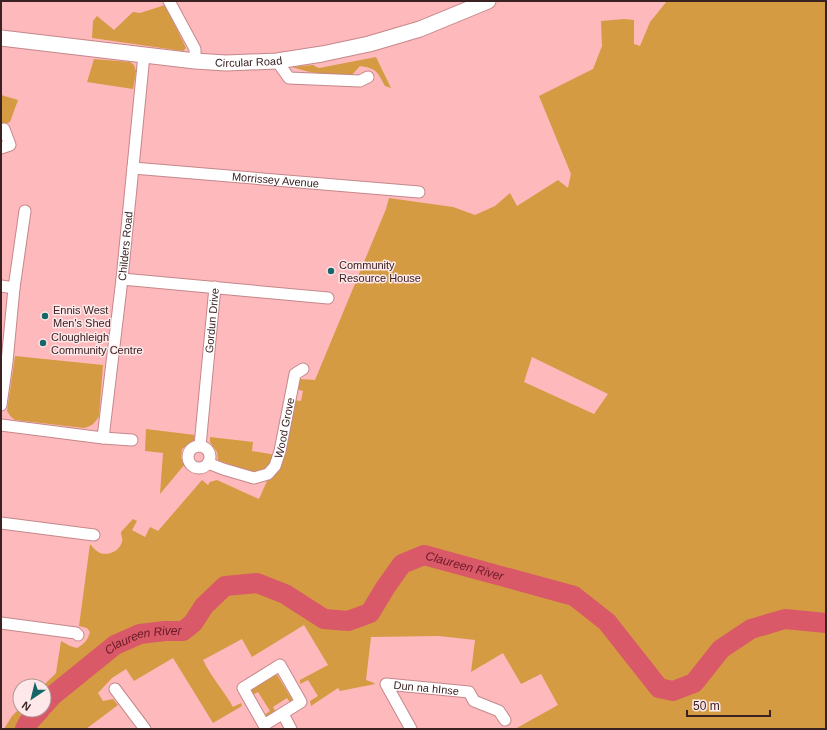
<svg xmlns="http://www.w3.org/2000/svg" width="827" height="730" viewBox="0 0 827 730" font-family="Helvetica,sans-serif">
<rect width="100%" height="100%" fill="#fdb9bc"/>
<g fill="#d49b42" fill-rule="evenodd">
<path d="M667 1H826V729H515L558 705 541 674 521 684 503 653 471 672 475 640 439 636 371 637 366 680 374 683 375 684 340 691 338 688 311 706 310 701 318 696 308 680 300 684V680L328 665 304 625 252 657 242 639 203 660C211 677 224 691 233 707L241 703 242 706 213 723 173 658 134 681 126 669 112 678 98 693 103 701 113 699 118 705 86 729H4L12 716 20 708V710H44V686H43L56 673 61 641 70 646 77 648C84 644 88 640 90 632L87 628 79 626 90 544C93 548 96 551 100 553 109 556 119 551 122 542 123 539 121 535 121 532L133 519 137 521 132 530 145 537 150 527 158 531 202 480 208 485 210 482 217 480 259 499 267 481 280 470 293 400 301 401 303 391 296 389 297 383 300 379 315 380 386 209 389 198 453 207 475 215 495 206 510 193 517 206 558 180 568 188 571 174 539 96 593 69 602 46 601 21 624 19 634 20V44L640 46 650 22ZM532 357 608 394 594 414 524 382Z"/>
<polygon points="165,5 186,48 183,51 92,38 93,21 97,16 114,30 133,12 140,13"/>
<path d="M376 57 391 88 385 86C378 73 377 68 360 66L351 76C330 75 312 74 292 67L313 65 319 68Z"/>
<polygon points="94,59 130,62 134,65 136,71 133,89 87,82"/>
<polygon points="1,95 18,100 10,122 1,125"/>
<path d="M15 356 103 365 99 416C95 423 92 426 84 428L15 420 11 417 7 411Z"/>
<polygon points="146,429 195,435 194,440 182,449 181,458 185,464 160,494 163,453 145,451"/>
<polygon points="210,437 253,442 252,451 276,455 272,463 266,469 252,473 218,460 217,452 210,442"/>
<polygon points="273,675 277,675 279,678 293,701 291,704 287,698 273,707 277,714 267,718 263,716 270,711 258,692 251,696 249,691 251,689"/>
</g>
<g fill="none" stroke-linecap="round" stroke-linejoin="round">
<g stroke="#da5968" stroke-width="20">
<path id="s1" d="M44 705 52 696 115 645 140 634 165 631H183L193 623 204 606 225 586 257 583 285 594 324 619 348 621 370 613 385 588 402 564 424 555 574 596 607 622 659 688 673 691 694 683 721 649 751 629 785 619 826 623"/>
<polyline points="25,729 28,723 40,710"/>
</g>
<defs>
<g id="street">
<polyline points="169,1 195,49 195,61"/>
<polyline points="277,61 289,78 360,81 368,77"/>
<polyline points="1,130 4,129 10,145 1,148"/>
<path id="s2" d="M133 168 419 192"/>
<polyline points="122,279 328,298"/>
<polyline points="1,286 14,288"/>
<polyline points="1,405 7,362 14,288 25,211"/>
<path id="s3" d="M1 425 103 438 122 279 144 55"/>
<polyline points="103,438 132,440"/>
<path id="s4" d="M200 446 215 287"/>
<circle cx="199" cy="457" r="11"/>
<path id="s5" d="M208 463 223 469 254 478 268 474 275 466 280 451 295 374 303 369"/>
<polyline points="1,523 94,535"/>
<polyline points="1,623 76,633 78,635"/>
<polygon points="280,665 301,702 264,725 243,688"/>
<polyline points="115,689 145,729"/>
<polyline points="283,714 291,729"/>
<path id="s6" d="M411 729 386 684 469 692 474 701 499 711 505 720"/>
</g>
<g id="secondary">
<path id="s7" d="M1 38 195 61 226 63 277 61 322 54 369 44 420 29 488 1"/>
</g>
</defs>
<use href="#street" stroke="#c6878a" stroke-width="13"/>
<use href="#secondary" stroke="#c6878a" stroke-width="17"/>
<use href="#street" stroke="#fff" stroke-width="11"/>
<use href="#secondary" stroke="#fff" stroke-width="15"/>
</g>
<g fill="#176667" stroke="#fee8e9" stroke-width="1.5">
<circle cx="331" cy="271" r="4"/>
<circle cx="45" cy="316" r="4"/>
<circle cx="43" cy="343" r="4"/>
</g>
<g text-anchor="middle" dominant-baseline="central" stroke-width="3" stroke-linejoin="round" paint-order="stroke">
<g font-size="11" fill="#3a2122" stroke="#fee8e9">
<text stroke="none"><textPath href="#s7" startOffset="249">Circular Road</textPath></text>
<text stroke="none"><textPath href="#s2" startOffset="143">Morrissey Avenue</textPath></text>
<text stroke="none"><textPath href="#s3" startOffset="296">Childers Road</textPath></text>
<text stroke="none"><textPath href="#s4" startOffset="126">Gordun Drive</textPath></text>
<text stroke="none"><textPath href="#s5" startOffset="113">Wood Grove</textPath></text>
<text stroke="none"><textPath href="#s6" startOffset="92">Dun na hInse</textPath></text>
</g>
<g font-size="11" fill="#3a2122" stroke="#fee8e9" text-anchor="start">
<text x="339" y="265">Community<tspan x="339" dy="13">Resource House</tspan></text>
<text x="53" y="310">Ennis West<tspan x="53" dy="13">Men's Shed</tspan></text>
<text x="51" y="337">Cloughleigh<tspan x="51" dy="13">Community Centre</tspan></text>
</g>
<g font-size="12" font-style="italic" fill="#6b1927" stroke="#fee8e9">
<text stroke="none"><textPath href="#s1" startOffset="506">Claureen River</textPath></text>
<text stroke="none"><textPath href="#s1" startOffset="122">Claureen River</textPath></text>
</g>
</g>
<rect width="827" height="730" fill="none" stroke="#3a2122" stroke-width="4"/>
<g transform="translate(32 698) rotate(215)"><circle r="19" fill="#fee8e9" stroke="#b09899"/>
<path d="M0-3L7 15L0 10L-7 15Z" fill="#176667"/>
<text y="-6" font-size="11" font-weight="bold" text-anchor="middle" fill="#3a2122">N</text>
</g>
<path d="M687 710v6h83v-6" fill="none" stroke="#3a2122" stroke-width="2"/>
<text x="693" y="710" font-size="12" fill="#3a2122" stroke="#fee8e9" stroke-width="3" paint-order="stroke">50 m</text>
</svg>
